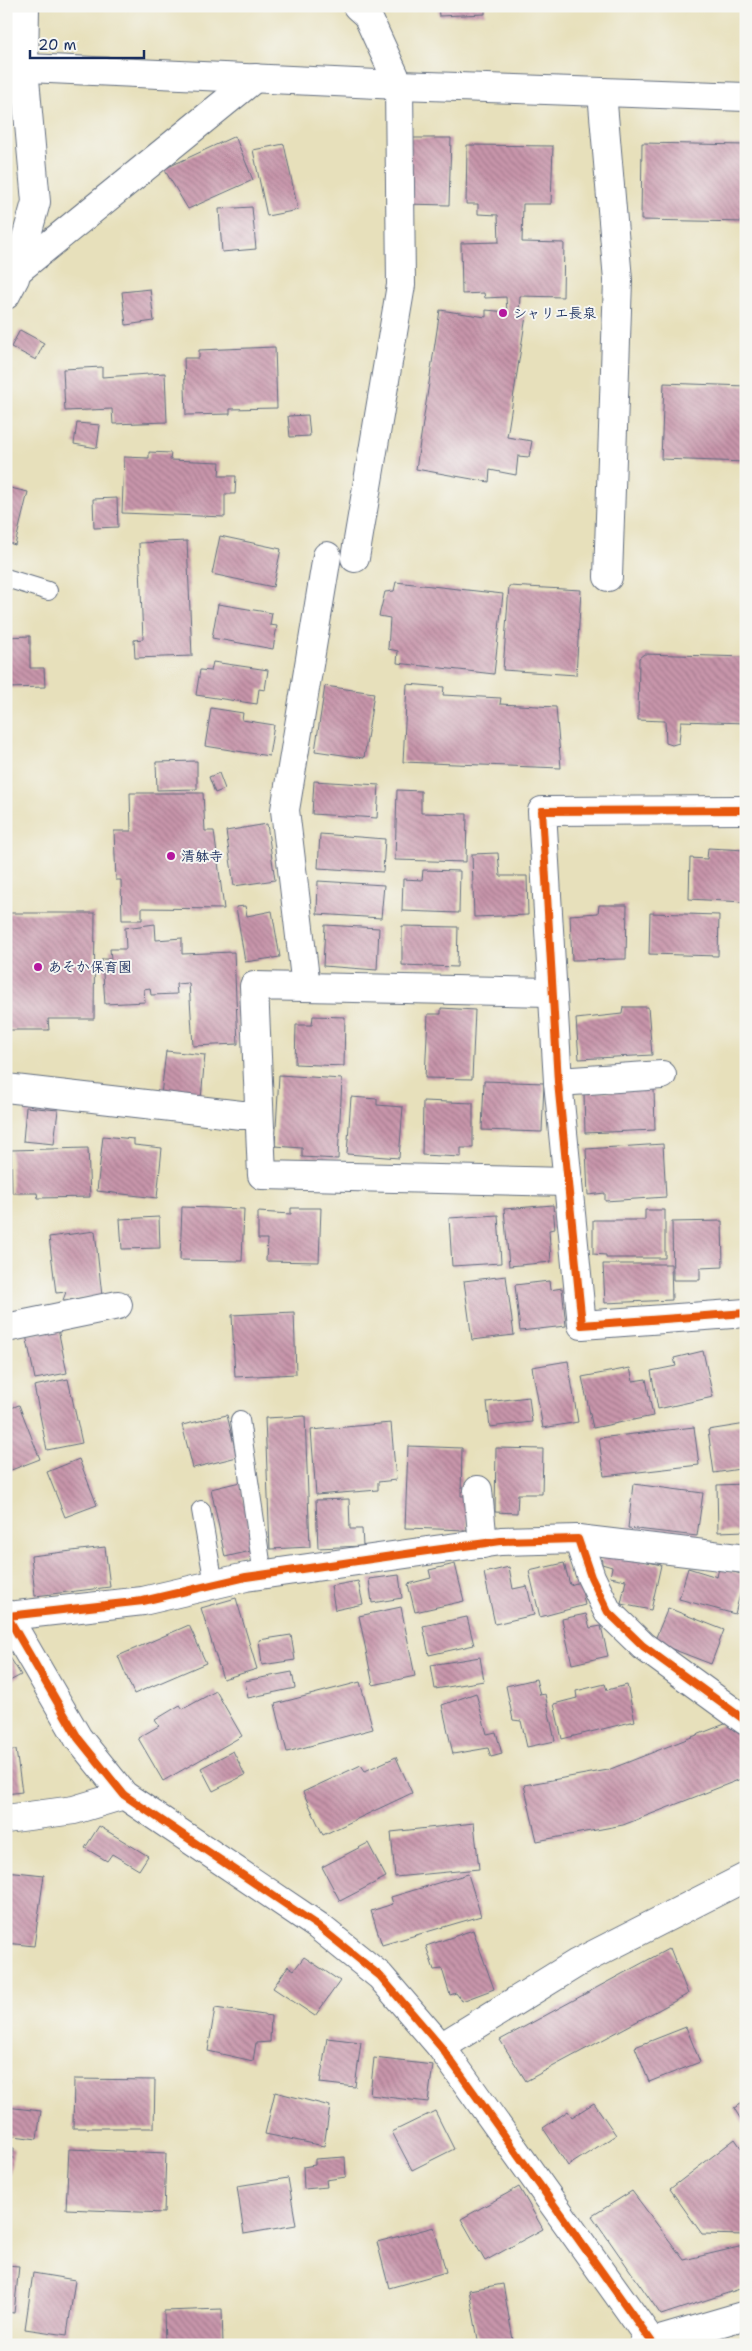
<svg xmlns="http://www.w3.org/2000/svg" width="752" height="2351" viewBox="0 0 752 2351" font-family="'Shantell Sans','Klee One',sans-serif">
<defs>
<pattern id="building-back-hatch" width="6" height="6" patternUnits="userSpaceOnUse" patternTransform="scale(1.25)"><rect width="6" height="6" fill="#c895aa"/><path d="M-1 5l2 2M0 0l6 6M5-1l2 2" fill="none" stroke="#a27a8e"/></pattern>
</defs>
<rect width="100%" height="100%" fill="#f6f6f2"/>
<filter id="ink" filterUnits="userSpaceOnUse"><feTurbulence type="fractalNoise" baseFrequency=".02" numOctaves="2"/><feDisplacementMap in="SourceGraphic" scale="10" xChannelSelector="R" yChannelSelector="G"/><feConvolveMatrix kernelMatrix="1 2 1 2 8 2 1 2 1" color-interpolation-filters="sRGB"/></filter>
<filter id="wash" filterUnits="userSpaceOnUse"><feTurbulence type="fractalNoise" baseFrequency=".0096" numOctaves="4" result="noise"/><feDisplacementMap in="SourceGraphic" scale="20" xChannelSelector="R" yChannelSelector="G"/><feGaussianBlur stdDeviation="1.12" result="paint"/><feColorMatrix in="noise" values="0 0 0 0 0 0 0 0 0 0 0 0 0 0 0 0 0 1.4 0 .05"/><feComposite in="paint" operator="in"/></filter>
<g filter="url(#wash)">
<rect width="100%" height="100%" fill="#e7e0bb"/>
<g id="blocks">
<g fill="url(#building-back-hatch)">
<polygon points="438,6 485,6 485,14 439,16"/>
<polygon points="235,136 253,180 188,209 164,169"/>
<polygon points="408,138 451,138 449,205 405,204"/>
<polygon points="642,143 746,145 746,222 641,220"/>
<polygon points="284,144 298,210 267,216 253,150"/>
<polygon points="467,145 553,146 551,204 523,204 522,242 564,243 563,297 520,296 519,314 526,316 507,437 532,441 529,457 518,456 516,475 490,470 489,482 416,469 440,310 486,317 486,310 507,312 506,297 485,298 484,293 462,294 461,243 499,242 498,215 478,214 478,204 466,204"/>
<polygon points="252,207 256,249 222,252 219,209"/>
<polygon points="150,289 154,321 126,325 122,292"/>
<polygon points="20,330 44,343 36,360 11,347"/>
<polygon points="275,347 277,408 230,409 230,414 186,415 184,358 199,358 199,350"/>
<polygon points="102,367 102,377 165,373 167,422 113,424 112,409 65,411 63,369"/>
<polygon points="664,383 746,386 746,462 661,459"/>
<polygon points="308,415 310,436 290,437 288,416"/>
<polygon points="77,423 100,425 97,448 74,444"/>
<polygon points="149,452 171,453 170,460 220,462 219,476 236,476 235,494 225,494 225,517 122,513 124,457 149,458"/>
<polygon points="6,487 28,492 15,545 6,542"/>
<polygon points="117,498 118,527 94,528 93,499"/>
<polygon points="220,536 281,549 273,587 212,574"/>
<polygon points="187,541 192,656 135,658 134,640 143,639 139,543"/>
<polygon points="396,582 503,594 494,674 397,663 398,651 388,649 390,618 379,616 385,592 394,591"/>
<polygon points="509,586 581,590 576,675 503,670"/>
<polygon points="218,604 272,613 270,625 277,626 273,649 212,638"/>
<polygon points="30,636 30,668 44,668 45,687 6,688 6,637"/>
<polygon points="644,654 746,657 746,723 681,721 679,743 672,745 666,743 665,721 638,720 639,658"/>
<polygon points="213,662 268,670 265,690 259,689 257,704 196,695 200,670 211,671"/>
<polygon points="407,684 444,687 443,695 501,698 500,704 556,707 561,768 403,762"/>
<polygon points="325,686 374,693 364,758 315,751"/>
<polygon points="211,708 243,713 242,720 274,725 269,756 205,746"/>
<polygon points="197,761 197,789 157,790 156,762"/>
<polygon points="219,773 225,789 215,793 209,777"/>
<polygon points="314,781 379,785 377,818 312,814"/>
<polygon points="397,790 421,791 421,813 467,814 466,862 395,860"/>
<polygon points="130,793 203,793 205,831 214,831 224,909 142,908 142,920 122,920 121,880 116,880 114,831 131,831"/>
<polygon points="267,824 275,880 234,886 226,831"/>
<polygon points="320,834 385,839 383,872 318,868"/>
<polygon points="708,848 746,850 744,902 689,899 690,858 707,859"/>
<polygon points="498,853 500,876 527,876 528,915 474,917 472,854"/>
<polygon points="423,870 460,871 459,913 402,911 403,879 422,880"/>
<polygon points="318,881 384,885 381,918 317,914"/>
<polygon points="599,905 627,905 626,959 572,960 570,915 598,913"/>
<polygon points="245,906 247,916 272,911 280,957 245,962 236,907"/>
<polygon points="6,913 95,913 94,1019 48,1019 49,1030 6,1030"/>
<polygon points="650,913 719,915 718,956 649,954"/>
<polygon points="155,924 156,940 182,938 182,954 234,952 238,1044 193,1046 189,983 176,984 177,994 151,995 150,988 144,989 145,1002 105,1004 102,959 111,959 110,949 126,949 125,928"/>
<polygon points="325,925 379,928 377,970 323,966"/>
<polygon points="402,926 458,927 457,967 402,965"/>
<polygon points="623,1007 648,1007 652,1055 579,1059 576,1019 622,1014"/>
<polygon points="441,1008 475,1010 472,1079 425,1078 428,1014 441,1014"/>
<polygon points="313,1016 345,1017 344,1066 295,1064 296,1025 312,1025"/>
<polygon points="166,1051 205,1055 201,1099 161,1095"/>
<polygon points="279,1075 342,1079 338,1159 302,1157 302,1148 275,1146"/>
<polygon points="484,1081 544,1083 542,1132 482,1130"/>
<polygon points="654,1089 655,1130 585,1133 584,1092"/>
<polygon points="351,1097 377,1099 377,1105 403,1107 399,1158 347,1154"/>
<polygon points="423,1101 473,1103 473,1148 461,1148 461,1157 422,1155"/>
<polygon points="26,1107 58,1110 54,1144 23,1141"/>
<polygon points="103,1136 134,1139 134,1145 162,1148 157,1198 97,1191"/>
<polygon points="663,1144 666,1197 605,1201 605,1193 588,1195 586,1149"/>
<polygon points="88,1148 90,1197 38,1198 37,1193 12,1193 11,1150"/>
<polygon points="553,1205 555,1229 549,1230 551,1262 509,1266 504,1209"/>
<polygon points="182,1207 244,1209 242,1261 180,1260"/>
<polygon points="291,1208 321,1208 319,1262 266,1261 267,1239 258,1239 258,1212 291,1214"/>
<polygon points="645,1210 665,1210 665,1258 606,1258 606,1255 593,1254 593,1220 645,1220"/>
<polygon points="498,1215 501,1263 452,1266 449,1218"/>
<polygon points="159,1217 160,1248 122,1249 120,1219"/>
<polygon points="722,1221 723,1267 700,1268 700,1280 673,1280 672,1222"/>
<polygon points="95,1231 102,1296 63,1300 66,1292 56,1293 49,1237"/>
<polygon points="603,1264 671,1264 672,1300 605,1303"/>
<polygon points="506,1276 514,1335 472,1340 464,1281"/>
<polygon points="549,1281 550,1290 562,1288 566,1326 520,1331 515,1285"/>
<polygon points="294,1312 296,1374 235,1377 232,1315"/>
<polygon points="58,1329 67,1373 35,1379 26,1335"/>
<polygon points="703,1351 713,1397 658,1409 651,1371 676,1366 674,1358"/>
<polygon points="568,1361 578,1422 543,1428 532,1367"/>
<polygon points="630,1368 633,1381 646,1379 653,1416 593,1428 582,1377"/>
<polygon points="68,1379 82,1443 47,1450 34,1386"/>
<polygon points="529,1397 532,1422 490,1427 487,1402"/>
<polygon points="19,1405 40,1459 6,1472 6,1410"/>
<polygon points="227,1415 237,1457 193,1468 182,1425"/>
<polygon points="305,1416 310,1547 270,1549 265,1418"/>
<polygon points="391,1423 396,1480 378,1482 378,1490 316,1495 311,1430"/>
<polygon points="746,1424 746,1468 714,1473 708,1430"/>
<polygon points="694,1427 699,1465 604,1476 599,1438"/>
<polygon points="408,1446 462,1448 461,1496 469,1496 467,1530 405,1528"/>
<polygon points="496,1448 543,1449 542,1494 518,1494 517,1513 495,1512"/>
<polygon points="79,1459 97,1505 65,1517 47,1472"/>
<polygon points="240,1482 255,1550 225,1557 211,1489"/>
<polygon points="633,1484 703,1493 697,1536 628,1528"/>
<polygon points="746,1484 746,1531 718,1532 717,1485"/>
<polygon points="349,1499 350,1529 362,1529 363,1546 318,1548 316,1500"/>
<polygon points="105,1547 110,1587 35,1596 31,1556"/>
<polygon points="601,1551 661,1565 651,1610 621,1604 626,1580 610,1577 612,1567 602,1564"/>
<polygon points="564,1563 570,1585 580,1582 585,1605 540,1617 529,1571"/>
<polygon points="455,1564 464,1601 415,1612 408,1584 431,1578 429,1570"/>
<polygon points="509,1567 513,1589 527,1586 534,1615 495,1624 484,1573"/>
<polygon points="688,1568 717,1577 719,1568 745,1575 735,1614 679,1599"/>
<polygon points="399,1575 402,1598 372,1603 369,1579"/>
<polygon points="358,1581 363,1604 335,1610 331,1586"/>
<polygon points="236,1598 257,1669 223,1679 201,1608"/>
<polygon points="401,1607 415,1676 373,1685 359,1616"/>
<polygon points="668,1608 724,1630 711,1664 654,1642"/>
<polygon points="586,1614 590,1628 601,1626 608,1656 572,1664 562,1619"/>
<polygon points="467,1617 474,1645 429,1655 423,1626"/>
<polygon points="189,1625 206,1663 134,1694 118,1656"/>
<polygon points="291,1635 295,1660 262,1665 259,1640"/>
<polygon points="6,1651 21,1675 6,1683"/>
<polygon points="480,1657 484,1681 435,1689 431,1665"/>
<polygon points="292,1672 295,1688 248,1698 245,1681"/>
<polygon points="536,1679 540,1695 545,1694 555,1741 527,1747 521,1721 513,1720 506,1686"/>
<polygon points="360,1682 373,1729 287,1752 275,1704"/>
<polygon points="605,1684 607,1690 627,1685 635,1721 562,1739 554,1704 577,1698 576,1691"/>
<polygon points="216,1691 242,1736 163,1781 138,1738 159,1726 155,1720 180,1705 183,1709"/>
<polygon points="476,1693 487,1734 496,1732 502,1754 491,1757 488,1748 453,1754 442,1705"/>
<polygon points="735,1720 746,1748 746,1777 623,1825 537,1841 524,1785 608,1770"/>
<polygon points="6,1750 16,1750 22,1792 6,1794"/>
<polygon points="233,1751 245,1775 213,1791 201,1768"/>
<polygon points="396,1757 412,1793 323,1835 303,1792 361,1765 365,1771"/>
<polygon points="474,1823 479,1869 395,1877 391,1832"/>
<polygon points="99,1826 148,1856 139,1870 112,1854 107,1861 85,1848"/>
<polygon points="368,1843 386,1877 340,1901 322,1867"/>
<polygon points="6,1871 44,1875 34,1946 6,1943"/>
<polygon points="468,1874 481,1916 382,1945 371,1911 393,1904 391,1897"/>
<polygon points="473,1930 494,1989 462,2001 456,1993 450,1995 442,1969 434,1970 426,1946"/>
<polygon points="670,1948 688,1994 526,2081 500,2040"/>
<polygon points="304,1957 340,1981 315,2016 273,1988 288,1966 294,1970"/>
<polygon points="215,2008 271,2016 270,2042 256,2043 253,2061 208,2051"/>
<polygon points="686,2027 700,2062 649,2082 635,2047"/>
<polygon points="327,2038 361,2042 355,2087 320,2083"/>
<polygon points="374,2058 433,2065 428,2102 370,2095"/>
<polygon points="74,2079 155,2080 154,2128 73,2128"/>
<polygon points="6,2080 10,2080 7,2105 6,2104"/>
<polygon points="275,2092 330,2106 324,2146 265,2134"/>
<polygon points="746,2101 746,2128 734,2108"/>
<polygon points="594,2103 616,2135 568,2166 543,2128 568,2111 572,2117"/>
<polygon points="6,2107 41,2111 37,2139 6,2135"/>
<polygon points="435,2111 454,2149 412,2170 392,2132"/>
<polygon points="735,2139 746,2155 746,2235 702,2234 670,2189"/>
<polygon points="6,2147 14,2148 9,2178 6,2178"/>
<polygon points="69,2149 166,2153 164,2213 66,2209"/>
<polygon points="345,2157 346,2177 326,2180 327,2187 304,2189 303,2167 315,2165 315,2159"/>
<polygon points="288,2178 296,2225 244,2234 237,2186"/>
<polygon points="519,2187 543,2229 485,2261 461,2219"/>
<polygon points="632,2191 684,2260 743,2246 746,2247 746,2287 661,2315 592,2216"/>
<polygon points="434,2227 446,2272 389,2288 377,2242"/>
<polygon points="6,2265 19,2266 14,2313 6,2312"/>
<polygon points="33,2273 75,2280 67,2335 25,2329"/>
<polygon points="503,2284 513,2340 479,2345 469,2290"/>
<polygon points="222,2309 223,2345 165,2345 164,2311"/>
</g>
</g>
</g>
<g filter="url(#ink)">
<use href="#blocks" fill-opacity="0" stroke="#626d7f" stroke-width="1"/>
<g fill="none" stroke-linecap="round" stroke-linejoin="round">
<defs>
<g id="service">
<polyline points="6,578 48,591"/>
<polyline points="240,1420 263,1575"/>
<polyline points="201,1510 214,1584"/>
</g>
<g id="minor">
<polyline points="602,92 618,280 608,577"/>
<polyline points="17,271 255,78"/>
<polyline points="6,295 15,278 36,202 24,68 25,6"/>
<polyline points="355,558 401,285 399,85 367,15 357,6"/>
<polyline points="746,810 542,811 558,1082 582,1325 746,1313"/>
<polyline points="306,987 285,810 327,556"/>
<polyline points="551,992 254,986 262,1175 568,1182"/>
<polyline points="558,1082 662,1075"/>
<polyline points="6,1088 241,1115 259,1115"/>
<polyline points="6,1328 118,1305"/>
<polyline points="478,1490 483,1544"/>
<polyline points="578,1539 746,1559"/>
<polyline points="6,1614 78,1738 124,1795 318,1926 380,1976 441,2047 654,2345"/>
<polyline points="8,1616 143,1601 246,1577 427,1551 501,1541 578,1539 591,1577 608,1612 643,1646 746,1721"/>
<polyline points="6,1819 74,1810 124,1795"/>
<polyline points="441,2047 577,1963 746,1877"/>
</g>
<g id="tertiary">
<polyline points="6,67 399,85 746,97"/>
<polyline points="643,2345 746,2315"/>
</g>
</defs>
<use href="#service" stroke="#626d7f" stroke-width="20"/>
<use href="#minor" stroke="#626d7f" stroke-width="30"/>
<use href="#tertiary" stroke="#626d7f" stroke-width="30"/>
<use href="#service" stroke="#fff" stroke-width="18"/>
<use href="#minor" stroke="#fff" stroke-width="28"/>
<use href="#tertiary" stroke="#fff" stroke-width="28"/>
<defs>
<g id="cycleway">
<polyline points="746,810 542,811 558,1082 582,1325 746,1313"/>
<polyline points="6,1614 78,1738 124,1795 318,1926 380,1976 441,2047 654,2345"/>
<polyline points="8,1616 143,1601 246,1577 427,1551 501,1541 578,1539 591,1577 608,1612 643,1646 746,1721"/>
</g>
</defs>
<use href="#cycleway" stroke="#f6f6f2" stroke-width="11"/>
<use href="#cycleway" stroke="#e8590c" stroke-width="8"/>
</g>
</g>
<g fill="#b5179e" stroke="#f6f6f2" stroke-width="2">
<circle cx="503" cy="313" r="5"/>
<circle cx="171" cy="856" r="5"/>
<circle cx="38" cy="967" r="5"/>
</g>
<g text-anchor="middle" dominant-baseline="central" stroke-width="4" stroke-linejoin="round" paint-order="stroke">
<g font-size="14" font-weight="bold" fill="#1b2f5e" stroke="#f6f6f2" text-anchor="start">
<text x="513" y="313">シャリエ長泉</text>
<text x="181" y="856">清躰寺</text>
<text x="48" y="967">あそか保育園</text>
</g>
</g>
<rect width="752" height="2351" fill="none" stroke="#f6f6f2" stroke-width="25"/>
<path d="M30 50v8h114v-8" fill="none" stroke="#1b2f5e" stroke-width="2.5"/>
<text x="38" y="50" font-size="15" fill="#1b2f5e" stroke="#f6f6f2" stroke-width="4" paint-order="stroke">20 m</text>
</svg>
